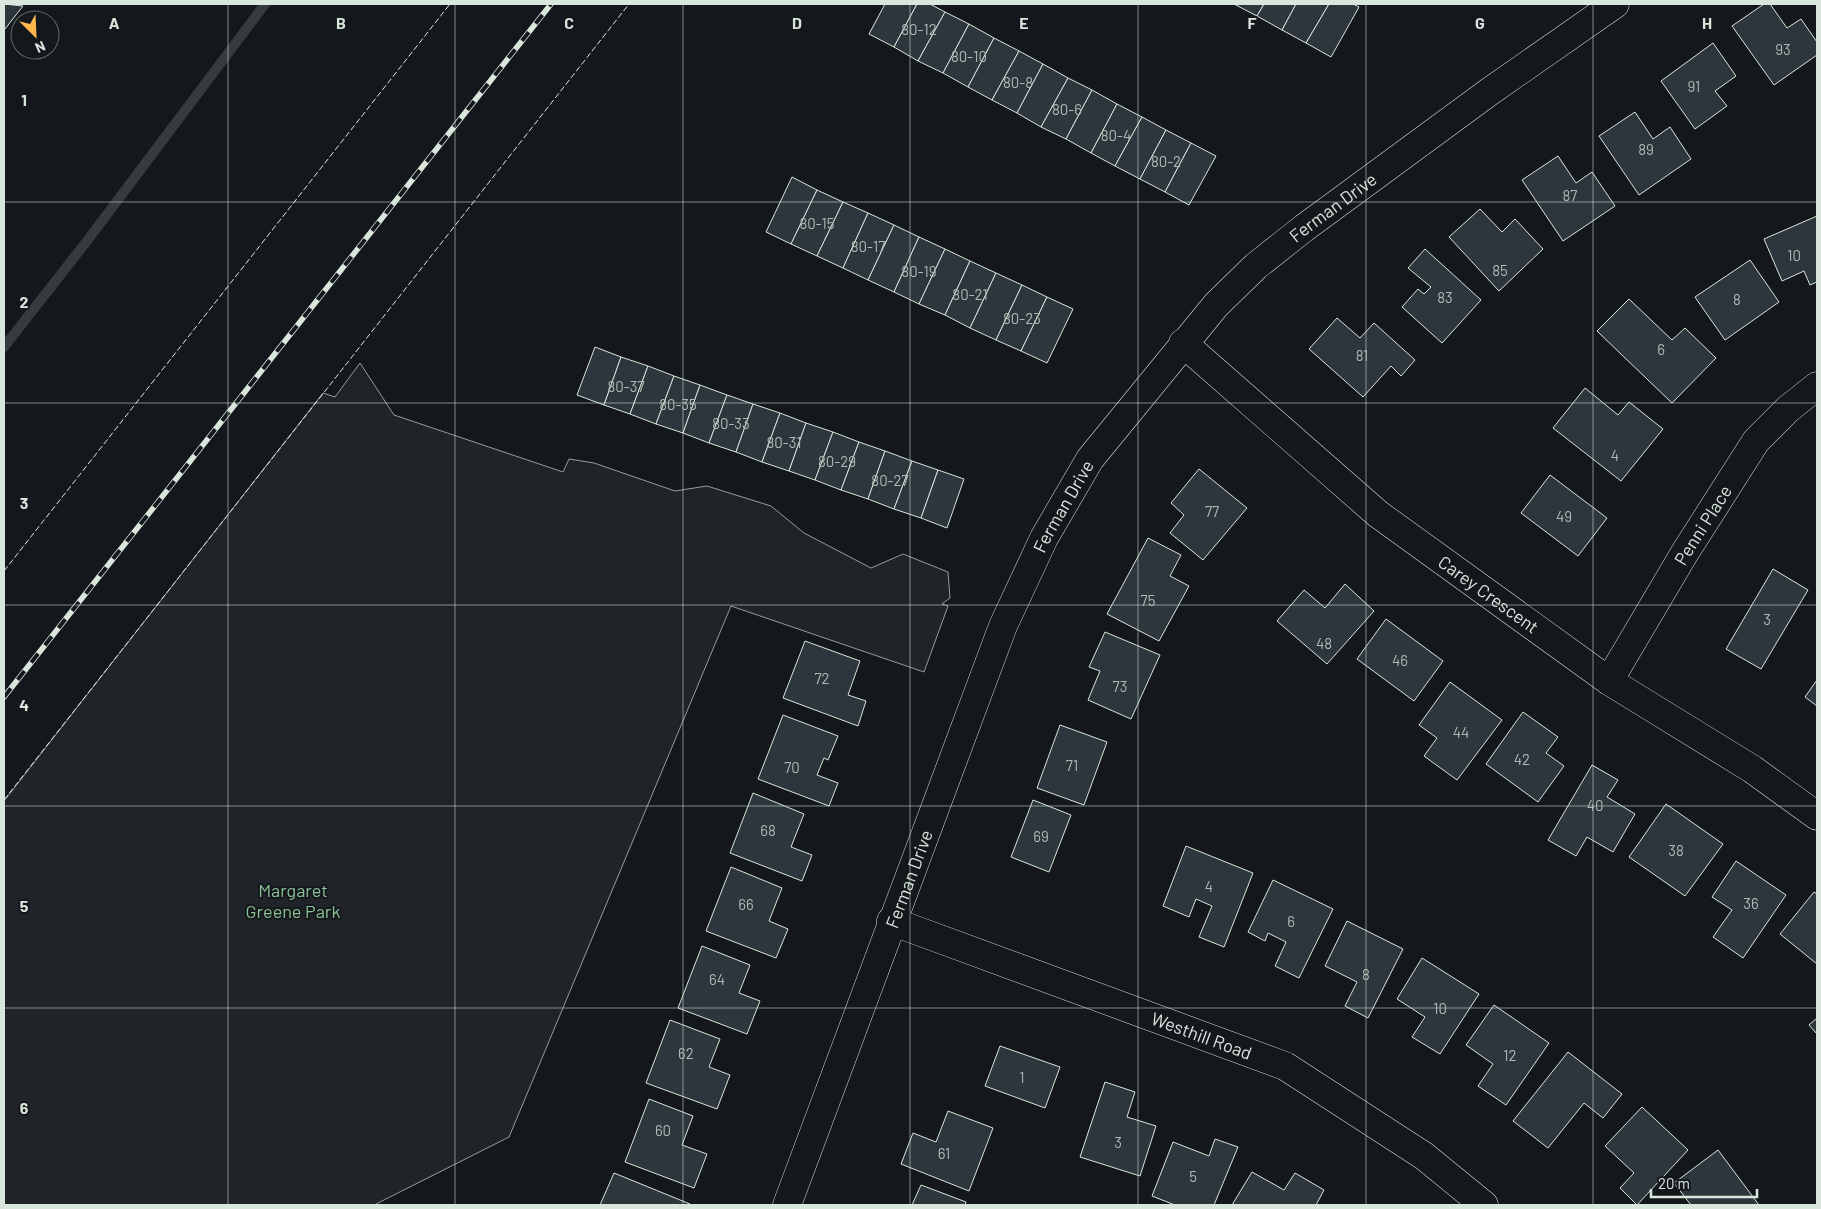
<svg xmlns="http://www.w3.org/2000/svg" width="1821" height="1209" viewBox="0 0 1821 1209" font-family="Barlow,sans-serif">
<rect width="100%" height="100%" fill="#14181c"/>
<polygon fill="#202428" stroke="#939e99" points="360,363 394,415 563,472 569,459 594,463 675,491 707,486 771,506 804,533 871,568 903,554 948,572 950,598 942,604 948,606 924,672 731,606 509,1137 374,1205 4,1205 4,801 323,393 335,397"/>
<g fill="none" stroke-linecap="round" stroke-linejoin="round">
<polyline stroke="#363b3e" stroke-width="10" points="4,347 87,241 265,4"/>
</g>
<g fill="#2c363c" stroke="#d8e6dc">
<polygon points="4,4 23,6 5,29 4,28"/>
<polygon points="885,4 917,4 894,47 869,34"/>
<polygon points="917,4 930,4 945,12 918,61 894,47"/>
<polygon points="1234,4 1264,4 1257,16"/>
<polygon points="1264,4 1296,4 1282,30 1257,16"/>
<polygon points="1296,4 1329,4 1306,43 1282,30"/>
<polygon points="1329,4 1353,4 1359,7 1331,57 1306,43"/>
<polygon points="1764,4 1770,4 1787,28 1801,19 1817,42 1817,55 1774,85 1732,26"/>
<polygon points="945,12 969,24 943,73 918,61"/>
<polygon points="969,24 994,38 968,87 943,73"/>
<polygon points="994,38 1019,51 992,100 968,87"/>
<polygon points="1713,43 1736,76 1715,91 1727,106 1695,129 1661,81"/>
<polygon points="1019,51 1043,64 1017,113 992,100"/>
<polygon points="1043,64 1068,78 1041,127 1017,113"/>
<polygon points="1068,78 1092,90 1066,139 1041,127"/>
<polygon points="1092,90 1117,104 1091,153 1066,139"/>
<polygon points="1117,104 1142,117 1115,166 1091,153"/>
<polygon points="1635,112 1653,139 1670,127 1691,159 1639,195 1599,136"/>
<polygon points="1142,117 1166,130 1140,179 1115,166"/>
<polygon points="1166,130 1191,143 1165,192 1140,179"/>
<polygon points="1191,143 1216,156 1189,205 1165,192"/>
<polygon points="1558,156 1576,183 1592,172 1615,206 1563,241 1522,180"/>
<polygon points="792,177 817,190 791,244 766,232"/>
<polygon points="817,190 843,202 817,256 791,244"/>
<polygon points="843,202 868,213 843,268 817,256"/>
<polygon points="1480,209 1502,232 1515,219 1543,249 1499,291 1449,237"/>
<polygon points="868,213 894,225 868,280 843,268"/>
<polygon points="1817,216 1817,282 1810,285 1804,271 1782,281 1764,239"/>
<polygon points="894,225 919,237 894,292 868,280"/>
<polygon points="919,237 945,249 919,304 894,292"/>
<polygon points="945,249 970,261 945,315 919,304"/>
<polygon points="1425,249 1481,300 1442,343 1402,307 1418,289 1424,294 1431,287 1408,268"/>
<polygon points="1750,260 1779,302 1725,340 1695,297"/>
<polygon points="970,261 996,273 970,328 945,315"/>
<polygon points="996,273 1022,285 996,340 970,328"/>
<polygon points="1022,285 1047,297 1021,351 996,340"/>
<polygon points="1047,297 1073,309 1047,363 1021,351"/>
<polygon points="1629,299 1672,340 1685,328 1716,358 1672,403 1597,331"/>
<polygon points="1337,318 1360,338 1374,323 1415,360 1401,376 1391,366 1363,397 1309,349"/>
<polygon points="595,347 621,357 604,405 577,395"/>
<polygon points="621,357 648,366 630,414 604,405"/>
<polygon points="648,366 674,376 656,424 630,414"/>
<polygon points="674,376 700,385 683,433 656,424"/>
<polygon points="700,385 727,395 709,443 683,433"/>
<polygon points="1585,388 1618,415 1629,402 1663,429 1621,481 1553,428"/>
<polygon points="727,395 753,404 736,452 709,443"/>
<polygon points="753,404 780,413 762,462 736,452"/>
<polygon points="780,413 806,423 789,471 762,462"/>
<polygon points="806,423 833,432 815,480 789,471"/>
<polygon points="833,432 859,442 841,490 815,480"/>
<polygon points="859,442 885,451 868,499 841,490"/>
<polygon points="885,451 912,461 894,509 868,499"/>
<polygon points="912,461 938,470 921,518 894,509"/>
<polygon points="1199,469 1247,508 1203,560 1170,533 1184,515 1171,503"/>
<polygon points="938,470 964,479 947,528 921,518"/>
<polygon points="1550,475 1607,518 1578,556 1521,513"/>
<polygon points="1148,538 1181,555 1170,576 1189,586 1159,641 1107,614"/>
<polygon points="1773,569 1808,590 1761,669 1726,649"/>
<polygon points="1345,584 1374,611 1327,664 1277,621 1304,590 1325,608"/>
<polygon points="1386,619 1443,661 1414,701 1357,659"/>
<polygon points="1105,632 1160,655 1131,719 1088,700 1100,671 1089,667"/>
<polygon points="805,641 860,661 848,695 866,701 858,726 783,698"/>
<polygon points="1817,680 1817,706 1805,697"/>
<polygon points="1450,682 1502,720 1457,780 1424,756 1437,738 1419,725"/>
<polygon points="1523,712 1558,737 1546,753 1564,766 1538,802 1486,764"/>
<polygon points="783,715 838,736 828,760 824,758 817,775 838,783 829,806 758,779"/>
<polygon points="1060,725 1107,742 1084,805 1037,788"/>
<polygon points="1592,765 1618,780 1607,797 1635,814 1613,852 1587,837 1576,856 1548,840"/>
<polygon points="753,793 804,814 791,847 812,855 802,881 730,853"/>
<polygon points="1033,800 1071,815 1049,872 1011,857"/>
<polygon points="1666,804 1723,844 1685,896 1629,857"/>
<polygon points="1186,846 1253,873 1224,947 1199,937 1212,906 1196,899 1189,917 1163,906"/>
<polygon points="1736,861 1786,895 1743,958 1713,937 1732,910 1712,897"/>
<polygon points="731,867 782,888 769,921 788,929 776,958 706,931"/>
<polygon points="1273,880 1333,909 1299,978 1275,966 1286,942 1268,933 1265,941 1248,932"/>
<polygon points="1814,892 1817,894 1817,964 1780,934"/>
<polygon points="1347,921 1403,949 1368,1018 1345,1006 1357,982 1325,966"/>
<polygon points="702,946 750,965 739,993 760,1001 747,1034 678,1008"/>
<polygon points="1422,958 1479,994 1440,1054 1412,1037 1425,1017 1397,999"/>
<polygon points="1494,1005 1549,1043 1506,1105 1478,1086 1493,1064 1466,1045"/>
<polygon points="1817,1018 1817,1034 1809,1025"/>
<polygon points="670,1020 720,1039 709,1067 730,1075 717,1109 646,1083"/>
<polygon points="1000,1046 1060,1067 1045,1108 985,1086"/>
<polygon points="1568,1052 1622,1094 1603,1118 1584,1103 1548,1148 1513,1121"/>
<polygon points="1105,1082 1135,1092 1127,1117 1156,1126 1140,1176 1080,1157"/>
<polygon points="649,1099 693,1116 682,1145 707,1154 694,1188 625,1162"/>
<polygon points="1642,1107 1688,1150 1637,1205 1620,1188 1634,1173 1605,1146"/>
<polygon points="948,1111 993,1128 969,1191 901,1164 913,1133 936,1142"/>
<polygon points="1215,1139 1238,1147 1214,1205 1175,1205 1152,1196 1173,1142 1209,1156"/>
<polygon points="1718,1150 1759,1205 1691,1205 1674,1183"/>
<polygon points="1252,1172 1284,1190 1295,1173 1324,1190 1316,1205 1232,1205"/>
<polygon points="614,1173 690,1204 689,1205 600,1205"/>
<polygon points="921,1185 966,1202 965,1205 912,1205"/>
</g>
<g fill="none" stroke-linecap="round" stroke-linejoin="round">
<defs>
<g id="street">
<path id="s1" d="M1183 343 1378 514 1609 681 1752 769 1817 816"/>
<path id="s2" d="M1609 681 1684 554 1756 441 1788 409 1817 386"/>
<path id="s3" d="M891 921 1285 1066 1424 1156 1484 1205"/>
<path id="s4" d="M787 1205 1003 626 1044 538 1090 459 1216 305 1256 266 1304 228 1489 92 1615 4"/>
</g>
</defs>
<use href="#street" stroke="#d8e6dc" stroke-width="29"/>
<use href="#street" stroke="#14181c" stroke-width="28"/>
<defs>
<polyline id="rail" points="4,697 551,4"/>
</defs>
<use href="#rail" stroke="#d8e6dc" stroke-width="5.5"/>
<use href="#rail" stroke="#14181c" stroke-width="4" stroke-dasharray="11" stroke-linecap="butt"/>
<g stroke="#d8e6dc" stroke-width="1" stroke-dasharray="6 2.5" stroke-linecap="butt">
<polyline points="4,571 450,4"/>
<polyline points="4,800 629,4"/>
</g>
</g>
<path fill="none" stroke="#d8e6dc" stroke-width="1" stroke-opacity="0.55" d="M228 4V1205M455 4V1205M683 4V1205M910 4V1205M1138 4V1205M1366 4V1205M1593 4V1205M4 202H1817M4 403H1817M4 605H1817M4 806H1817M4 1008H1817"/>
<g text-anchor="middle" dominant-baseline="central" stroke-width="4" stroke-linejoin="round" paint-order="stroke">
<g font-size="15" fill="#adbab4">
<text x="919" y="29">80-12</text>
<text x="1783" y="49">93</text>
<text x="969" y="56">80-10</text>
<text x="1018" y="82">80-8</text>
<text x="1694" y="86">91</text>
<text x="1067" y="109">80-6</text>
<text x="1116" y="135">80-4</text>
<text x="1646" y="149">89</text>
<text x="1166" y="161">80-2</text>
<text x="1570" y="195">87</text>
<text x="817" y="223">80-15</text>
<text x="868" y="246">80-17</text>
<text x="1794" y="255">10</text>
<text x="1500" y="270">85</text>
<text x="919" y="271">80-19</text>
<text x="970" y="294">80-21</text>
<text x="1445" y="297">83</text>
<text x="1737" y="299">8</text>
<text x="1022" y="318">80-23</text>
<text x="1661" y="349">6</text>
<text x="1362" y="355">81</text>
<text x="626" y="386">80-37</text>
<text x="678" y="404">80-35</text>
<text x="731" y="423">80-33</text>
<text x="784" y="442">80-31</text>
<text x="1615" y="455">4</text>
<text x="837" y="461">80-29</text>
<text x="890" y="480">80-27</text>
<text x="1212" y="511">77</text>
<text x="1564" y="516">49</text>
<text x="1148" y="600">75</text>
<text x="1767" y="619">3</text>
<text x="1324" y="643">48</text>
<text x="1400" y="660">46</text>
<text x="822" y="678">72</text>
<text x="1120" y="686">73</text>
<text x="1461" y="732">44</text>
<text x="1522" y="759">42</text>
<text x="1072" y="765">71</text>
<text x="792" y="767">70</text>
<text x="1595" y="805">40</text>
<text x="768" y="830">68</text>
<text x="1041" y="836">69</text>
<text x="1676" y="850">38</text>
<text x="1209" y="886">4</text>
<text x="1751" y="903">36</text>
<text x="746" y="904">66</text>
<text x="1291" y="921">6</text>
<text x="1366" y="974">8</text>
<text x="717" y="979">64</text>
<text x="1440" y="1008">10</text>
<text x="686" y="1053">62</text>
<text x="1510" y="1055">12</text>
<text x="1022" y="1077">1</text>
<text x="663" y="1130">60</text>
<text x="1118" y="1142">3</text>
<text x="944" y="1153">61</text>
<text x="1193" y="1176">5</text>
</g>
<g font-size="18" fill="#d8e6dc" stroke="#14181c">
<text stroke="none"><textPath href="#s4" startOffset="1158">Ferman Drive</textPath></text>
<text stroke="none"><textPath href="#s4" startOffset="752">Ferman Drive</textPath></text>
<text stroke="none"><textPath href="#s2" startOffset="182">Penni Place</textPath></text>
<text stroke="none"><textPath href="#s1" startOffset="396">Carey Crescent</textPath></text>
<text stroke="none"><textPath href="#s4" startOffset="348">Ferman Drive</textPath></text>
<text stroke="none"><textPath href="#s3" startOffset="331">Westhill Road</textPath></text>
</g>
<g font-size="18" fill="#8ac095" stroke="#14181c">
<text x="293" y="890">Margaret<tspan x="293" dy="21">Greene Park</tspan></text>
</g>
</g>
<g font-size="16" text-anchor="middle" font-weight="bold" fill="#d8e6dc" stroke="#14181c" stroke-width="4" stroke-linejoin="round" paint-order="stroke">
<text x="114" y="29">A</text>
<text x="341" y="29">B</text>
<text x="569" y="29">C</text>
<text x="797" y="29">D</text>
<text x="1024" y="29">E</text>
<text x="1252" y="29">F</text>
<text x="1480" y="29">G</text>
<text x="1707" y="29">H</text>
<text x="24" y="106">1</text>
<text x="24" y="308">2</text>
<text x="24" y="509">3</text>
<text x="24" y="711">4</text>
<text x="24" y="912">5</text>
<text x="24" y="1114">6</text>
</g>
<rect width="1821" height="1209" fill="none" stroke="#d8e6dc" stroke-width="10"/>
<g transform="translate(35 35) rotate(156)"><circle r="24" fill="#14181c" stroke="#626a69"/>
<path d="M0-4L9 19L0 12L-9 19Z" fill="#ffb74d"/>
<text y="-8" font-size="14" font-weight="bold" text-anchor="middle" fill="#d8e6dc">N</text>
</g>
<path d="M1651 1189v8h106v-8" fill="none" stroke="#d8e6dc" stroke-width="2.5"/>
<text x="1658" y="1189" font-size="15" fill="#d8e6dc" stroke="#14181c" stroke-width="4" paint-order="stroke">20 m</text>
</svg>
